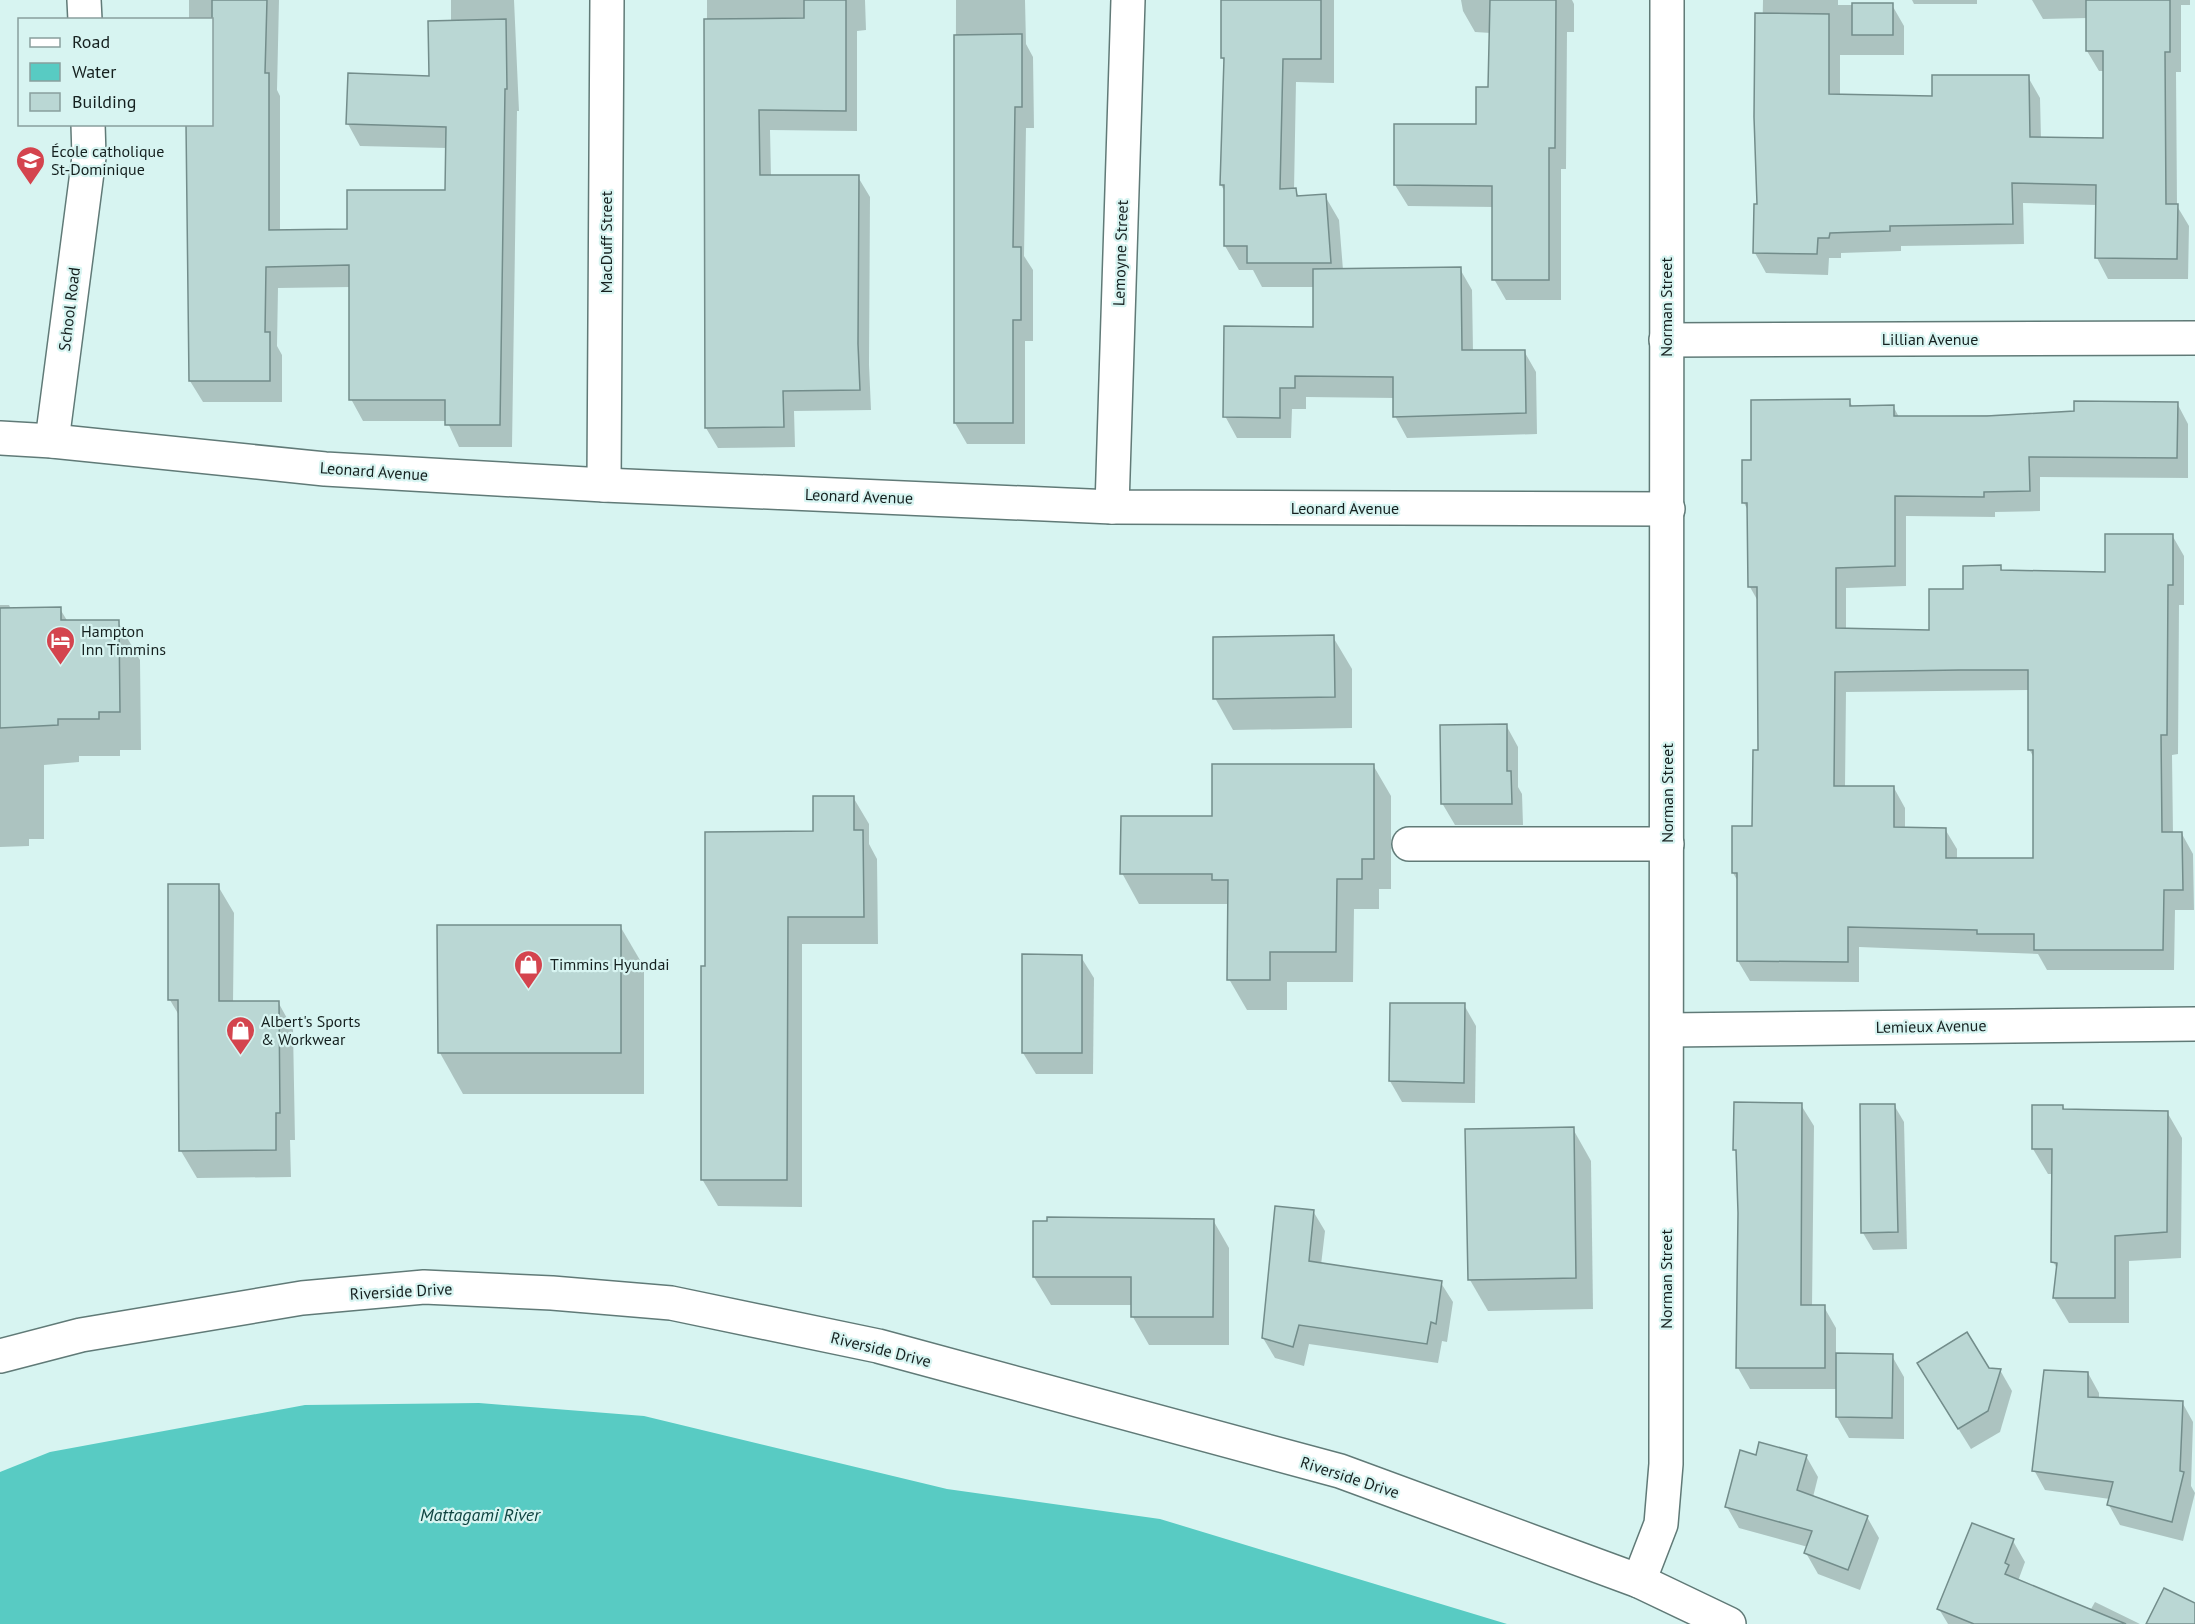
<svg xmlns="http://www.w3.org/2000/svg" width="2195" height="1624" viewBox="0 0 2195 1624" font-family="'PT Sans',sans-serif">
<rect width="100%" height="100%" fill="#d7f4f1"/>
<polygon fill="#58cbc3" points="479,1403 644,1416 947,1489 1160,1519 1507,1624 0,1624 0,1472 50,1452 305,1405"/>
<g fill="#0003" fill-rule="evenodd">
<polygon points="189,0 279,0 277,90 280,96 280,232 349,231 446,191 447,148 360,146 348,124 430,77 451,22 451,0 514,0 519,111 517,111 512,447 459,447 447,421 363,421 351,399 351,287 278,288 277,346 282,355 282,402 203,402 190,381 212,124 212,20 189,20"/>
<polygon points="707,0 865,0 866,30 857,31 857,131 770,130 771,177 858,177 870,197 869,365 871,410 794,411 795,447 718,448 706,428"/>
<polygon points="956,0 1025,0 1026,44 1033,57 1034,128 1026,128 1024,256 1033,270 1033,341 1025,341 1025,444 967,444 955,423"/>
<polygon points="1223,0 1334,0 1334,83 1296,82 1294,190 1300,197 1325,196 1339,220 1343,270 1460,269 1472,290 1473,352 1524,351 1536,372 1537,434 1407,438 1395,416 1395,398 1306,397 1306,409 1292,409 1291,438 1237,438 1225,416 1314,329 1314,287 1262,287 1253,270 1239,270 1225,246 1225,192 1221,185 1226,63 1222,58"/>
<polygon points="1461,0 1572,0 1574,4 1574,32 1567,32 1566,169 1561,169 1561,300 1506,300 1494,279 1494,207 1408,206 1395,185 1477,126 1490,88 1491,33 1475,32 1463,11"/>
<polygon points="1763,0 1838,0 1838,5 1892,5 1904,26 1904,55 1840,55 1840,96 1933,97 2028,77 2040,98 2041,139 2105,140 2105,71 2099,71 2087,51 2088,18 2043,19 2032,0 2190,0 2190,5 2181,5 2181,72 2176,72 2177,206 2189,226 2188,279 2108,279 2097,258 2097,205 2023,203 2024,244 1901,246 1901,251 1841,253 1841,258 1829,258 1828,275 1766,273 1755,253 1759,206"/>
<polygon points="1912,0 1977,0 1977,4 1914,4"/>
<path d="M1849 401 1853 407 1893 406 1899 417 2076 413 2177 403 2188 424V478L2040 477V511L1995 512V517L1906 516V586L1846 588V630L1931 632 1965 590 2000 566 2003 572 2107 573 2172 535 2184 556V605H2179L2178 754 2172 755 2173 834H2182L2193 854 2194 910H2175L2174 970H2047L2038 954 1859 947V982L1750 981 1738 961 1739 883 1733 873 1753 828 1760 752 1759 603 1750 587 1749 512 1744 503 1753 462ZM2029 690V749L2034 758 2035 859H1957V849L1945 829H1905V808L1894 788H1845L1846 692Z"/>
<polygon points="0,605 9,605 11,609 60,609 68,622 118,622 140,660 141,750 120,750 120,756 79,756 79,762 44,765 44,839 29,839 29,846 0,847"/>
<polygon points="1333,637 1352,669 1352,728 1233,730 1215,698"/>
<polygon points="1506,725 1518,747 1518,787 1522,794 1523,825 1455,825 1442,803"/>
<polygon points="1373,765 1391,796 1391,889 1379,889 1379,909 1354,909 1353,982 1287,982 1287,1010 1247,1010 1229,979 1228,904 1139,904 1122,873 1213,818"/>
<polygon points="853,797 869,824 869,844 877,859 878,944 802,944 802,1207 718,1206 702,1179 814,832"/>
<polygon points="218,886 234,913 233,1003 278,1002 293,1029 295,1140 290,1140 291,1177 197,1178 181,1151 180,1017 170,1000"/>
<polygon points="620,926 644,967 644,1094 463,1094 440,1053 439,927"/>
<polygon points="1024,956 1081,957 1094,978 1093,1074 1036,1074 1023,1053"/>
<polygon points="1464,1005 1476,1026 1475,1103 1402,1102 1390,1081"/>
<polygon points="1801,1105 1814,1126 1812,1307 1824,1307 1836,1328 1836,1355 1892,1356 1904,1377 1904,1439 1849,1438 1837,1417 1837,1389 1750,1389 1738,1368 1739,1213 1738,1154 1735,1149"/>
<polygon points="1894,1105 1904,1122 1907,1249 1873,1250 1863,1233"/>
<polygon points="2063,1106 2065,1111 2167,1112 2182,1138 2181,1258 2129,1261 2129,1323 2069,1323 2054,1298 2057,1269 2053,1261 2053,1174 2048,1174 2033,1149"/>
<polygon points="1573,1129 1591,1161 1593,1309 1488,1311 1470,1280"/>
<polygon points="1313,1211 1325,1231 1321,1265 1441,1283 1453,1302 1447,1342 1442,1341 1438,1363 1309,1344 1304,1366 1275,1358 1263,1338"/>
<polygon points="1213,1220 1229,1248 1229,1345 1149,1345 1133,1317 1133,1305 1051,1305 1034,1277"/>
<polygon points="1988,1370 2000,1370 2012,1391 2000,1432 1971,1449 1931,1385"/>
<polygon points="2088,1373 2099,1393 2099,1399 2182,1402 2193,1422 2191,1486 2195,1493 2183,1541 2120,1525 2109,1505 2110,1499 2045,1490 2034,1470"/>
<polygon points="1806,1456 1818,1477 1813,1497 1867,1517 1879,1538 1860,1590 1818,1574 1806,1553 1808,1547 1739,1528 1727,1507 1757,1457"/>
<polygon points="2013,1541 2025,1562 2018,1581 2085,1607 2091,1609 2095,1602 2140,1624 1948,1624 1939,1609"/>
</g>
<g fill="#bad7d4" stroke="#738d8b" stroke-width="1.5" fill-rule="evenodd">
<polygon points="212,0 267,0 265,73 269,73 269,230 347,229 347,190 445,190 446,127 346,124 348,73 429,76 428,21 506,19 507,89 505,89 500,425 445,425 445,400 349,400 349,265 266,267 265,332 270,332 270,381 189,381 186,124 212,124"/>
<polygon points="804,0 846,0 846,111 759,110 760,175 859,175 858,344 860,390 783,391 784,427 705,428 704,19 804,18"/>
<polygon points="1221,0 1321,0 1321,59 1283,59 1280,189 1296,188 1297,196 1326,194 1331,263 1247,263 1247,246 1224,246 1224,185 1220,185 1224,58 1221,58"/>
<polygon points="1490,0 1556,0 1555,148 1549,148 1549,280 1492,280 1492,186 1394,185 1394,124 1476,124 1476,87 1488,87"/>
<polygon points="2086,0 2170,0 2170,52 2165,52 2166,204 2178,204 2177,259 2095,258 2096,185 2012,183 2013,224 1890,226 1890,231 1830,233 1829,238 1818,238 1817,254 1753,253 1754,204 1757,204 1754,117 1755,13 1829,14 1829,94 1932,96 1932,75 2029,75 2030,137 2103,138 2103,51 2086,51"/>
<rect x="1852" y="3" width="41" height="32"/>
<polygon points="1022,34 1022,107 1015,107 1013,247 1021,247 1021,320 1013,320 1013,423 954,423 954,35"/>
<polygon points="1461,267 1462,350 1525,350 1526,413 1393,417 1393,377 1295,376 1295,388 1280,388 1280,418 1223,417 1224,326 1313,327 1313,269"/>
<path d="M1850 399V406L1894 405V416H1987L2074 411V401L2178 402 2177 458 2029 457 2030 491 1984 492V497L1895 496V566L1836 568V628L1929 630V589H1963V566L2001 565V570L2105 572V534H2173V585H2168L2167 735H2161L2162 832H2182L2183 890H2164L2163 950H2034V934H1977V930L1848 927V962L1737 961V873H1732V826H1752L1753 750H1758L1757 587H1748L1747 503H1742V460H1751V400ZM1959 670H2028V750H2033V858H1946V828L1894 827V786H1834L1835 672Z"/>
<polygon points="61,607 61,620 119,620 120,712 99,712 99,719 58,719 58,725 0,728 0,608"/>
<polygon points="1334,635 1335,697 1213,699 1213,637"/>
<polygon points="1507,724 1507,771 1511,771 1512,804 1441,804 1440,725"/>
<polygon points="1212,764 1374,764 1374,859 1362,859 1362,879 1337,879 1336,952 1270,952 1270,980 1227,980 1228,880 1212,880 1212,874 1120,874 1121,816 1212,816"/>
<polygon points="813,796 854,796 854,830 863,830 864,917 788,917 787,1180 701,1180 701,966 705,966 705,832 813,831"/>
<polygon points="168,884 219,884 219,1001 279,1001 280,1113 276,1113 276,1150 179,1151 178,1000 168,1000"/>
<polygon points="437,925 621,925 621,1053 438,1053"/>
<polygon points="1022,954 1082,955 1082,1053 1022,1053"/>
<polygon points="1390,1003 1465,1003 1464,1083 1389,1081"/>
<polygon points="1734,1102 1802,1103 1801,1305 1825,1305 1825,1368 1736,1368 1738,1213 1736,1150 1733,1150"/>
<polygon points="1860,1104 1895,1104 1898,1232 1861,1233"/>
<polygon points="2032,1105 2063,1105 2063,1109 2168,1111 2167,1232 2115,1236 2115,1298 2053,1298 2057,1263 2051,1262 2052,1149 2032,1149"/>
<polygon points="1574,1127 1576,1278 1468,1280 1465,1129"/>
<polygon points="1275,1206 1314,1210 1309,1261 1442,1281 1436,1324 1431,1322 1427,1344 1299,1325 1293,1347 1262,1338"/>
<polygon points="1047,1217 1214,1219 1213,1317 1131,1317 1131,1277 1033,1277 1033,1221 1047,1221"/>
<polygon points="1967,1332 1989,1368 2001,1369 1988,1411 1958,1429 1917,1363"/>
<polygon points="1836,1353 1893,1354 1892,1418 1836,1417"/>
<polygon points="2044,1370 2088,1372 2088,1397 2183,1401 2180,1471 2184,1472 2172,1522 2107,1505 2113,1482 2032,1471"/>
<polygon points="1759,1442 1807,1455 1797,1490 1868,1516 1848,1570 1804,1553 1812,1531 1725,1507 1740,1450 1756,1455"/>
<polygon points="1972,1523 2014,1539 2005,1563 2009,1565 2005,1574 2126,1624 1974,1624 1937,1609"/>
<polygon points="2164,1588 2195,1603 2195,1624 2146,1624"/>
</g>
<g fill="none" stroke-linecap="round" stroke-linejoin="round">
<defs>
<g id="minor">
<polyline points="84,0 85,20"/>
<polyline points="1666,340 2195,338"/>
<polyline points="0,438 52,441 325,469 604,485 1112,507 1668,509"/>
<polyline points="52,441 89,157 88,124"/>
<polyline points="604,485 607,0"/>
<polyline points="1112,507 1128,0"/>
<polyline points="1409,844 1667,844"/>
<polyline points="1667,1030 2195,1024"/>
<polyline points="1639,1581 1661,1524 1666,1464 1667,0"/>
</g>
<polyline id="major" points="0,1356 81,1335 302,1298 391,1290 424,1287 552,1293 671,1303 878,1346 1340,1471 1639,1581 1729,1624"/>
</defs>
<use href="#minor" stroke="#607a77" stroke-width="36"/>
<use href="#major" stroke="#607a77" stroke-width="36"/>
<use href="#minor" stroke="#fff" stroke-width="33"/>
<use href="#major" stroke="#fff" stroke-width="33"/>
</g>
<defs>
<symbol id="school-pin" viewBox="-11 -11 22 30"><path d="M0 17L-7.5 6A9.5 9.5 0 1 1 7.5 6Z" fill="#d4444e" stroke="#d7f4f1"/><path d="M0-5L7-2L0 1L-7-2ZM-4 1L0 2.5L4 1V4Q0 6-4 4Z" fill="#fff"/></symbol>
<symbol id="hotel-pin" viewBox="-11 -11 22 30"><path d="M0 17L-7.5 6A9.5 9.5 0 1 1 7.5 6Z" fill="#d4444e" stroke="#d7f4f1"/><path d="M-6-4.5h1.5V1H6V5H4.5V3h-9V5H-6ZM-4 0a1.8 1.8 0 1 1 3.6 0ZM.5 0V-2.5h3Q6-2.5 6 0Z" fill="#fff"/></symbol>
<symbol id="shop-pin" viewBox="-11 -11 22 30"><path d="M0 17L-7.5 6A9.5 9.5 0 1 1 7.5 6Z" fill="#d4444e" stroke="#d7f4f1"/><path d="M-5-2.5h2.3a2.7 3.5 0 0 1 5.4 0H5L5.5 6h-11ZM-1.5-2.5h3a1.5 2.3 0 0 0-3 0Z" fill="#fff"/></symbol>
</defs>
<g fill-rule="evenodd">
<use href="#school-pin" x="14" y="144" width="33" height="45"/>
<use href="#hotel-pin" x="44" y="624" width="33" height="45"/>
<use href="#shop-pin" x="512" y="948" width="33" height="45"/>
<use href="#shop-pin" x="224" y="1014" width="33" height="45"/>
</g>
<g text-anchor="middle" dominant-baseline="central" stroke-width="4.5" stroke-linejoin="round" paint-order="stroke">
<g font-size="16" fill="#15201f" stroke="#d7f4f1" text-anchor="start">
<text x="51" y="151">École catholique<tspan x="51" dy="18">St-Dominique</tspan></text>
<text x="81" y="631">Hampton<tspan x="81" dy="18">Inn Timmins</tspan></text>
<text x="550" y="964">Timmins Hyundai</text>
<text x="261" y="1021">Albert's Sports<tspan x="261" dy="18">&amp; Workwear</tspan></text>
</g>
<g font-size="16" fill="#15201f" stroke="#d7f4f1">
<text transform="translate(606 242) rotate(-90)">MacDuff Street</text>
<text transform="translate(1120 253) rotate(-88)">Lemoyne Street</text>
<text transform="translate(1666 307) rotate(-90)">Norman Street</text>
<text transform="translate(69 309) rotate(-83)">School Road</text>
<text x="1930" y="339">Lillian Avenue</text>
<text transform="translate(374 471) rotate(4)">Leonard Avenue</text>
<text transform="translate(859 496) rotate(2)">Leonard Avenue</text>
<text x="1345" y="508">Leonard Avenue</text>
<text transform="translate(1667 793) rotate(-90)">Norman Street</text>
<text transform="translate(1931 1026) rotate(-1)">Lemieux Avenue</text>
<text transform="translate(1666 1279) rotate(-90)">Norman Street</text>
<text transform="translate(401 1291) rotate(-3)">Riverside Drive</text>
<text transform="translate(881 1349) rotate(14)">Riverside Drive</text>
<text transform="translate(1350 1477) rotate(18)">Riverside Drive</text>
</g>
<g font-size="18" font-style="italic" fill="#0f4441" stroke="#d7f4f1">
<text x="480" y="1514">Mattagami River</text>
</g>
</g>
<rect x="18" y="18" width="195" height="108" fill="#d7f4f1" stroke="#899f9d" stroke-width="1.5"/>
<rect x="30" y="38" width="30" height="9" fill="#ffffff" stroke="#899f9d" stroke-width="1.5"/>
<text x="72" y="48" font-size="18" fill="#15201f">Road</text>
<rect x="30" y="63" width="30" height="18" fill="#58cbc3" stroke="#899f9d" stroke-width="1.5"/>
<text x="72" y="78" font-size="18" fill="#15201f">Water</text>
<rect x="30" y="93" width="30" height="18" fill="#bad7d4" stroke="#899f9d" stroke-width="1.5"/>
<text x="72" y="108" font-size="18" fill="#15201f">Building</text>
</svg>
